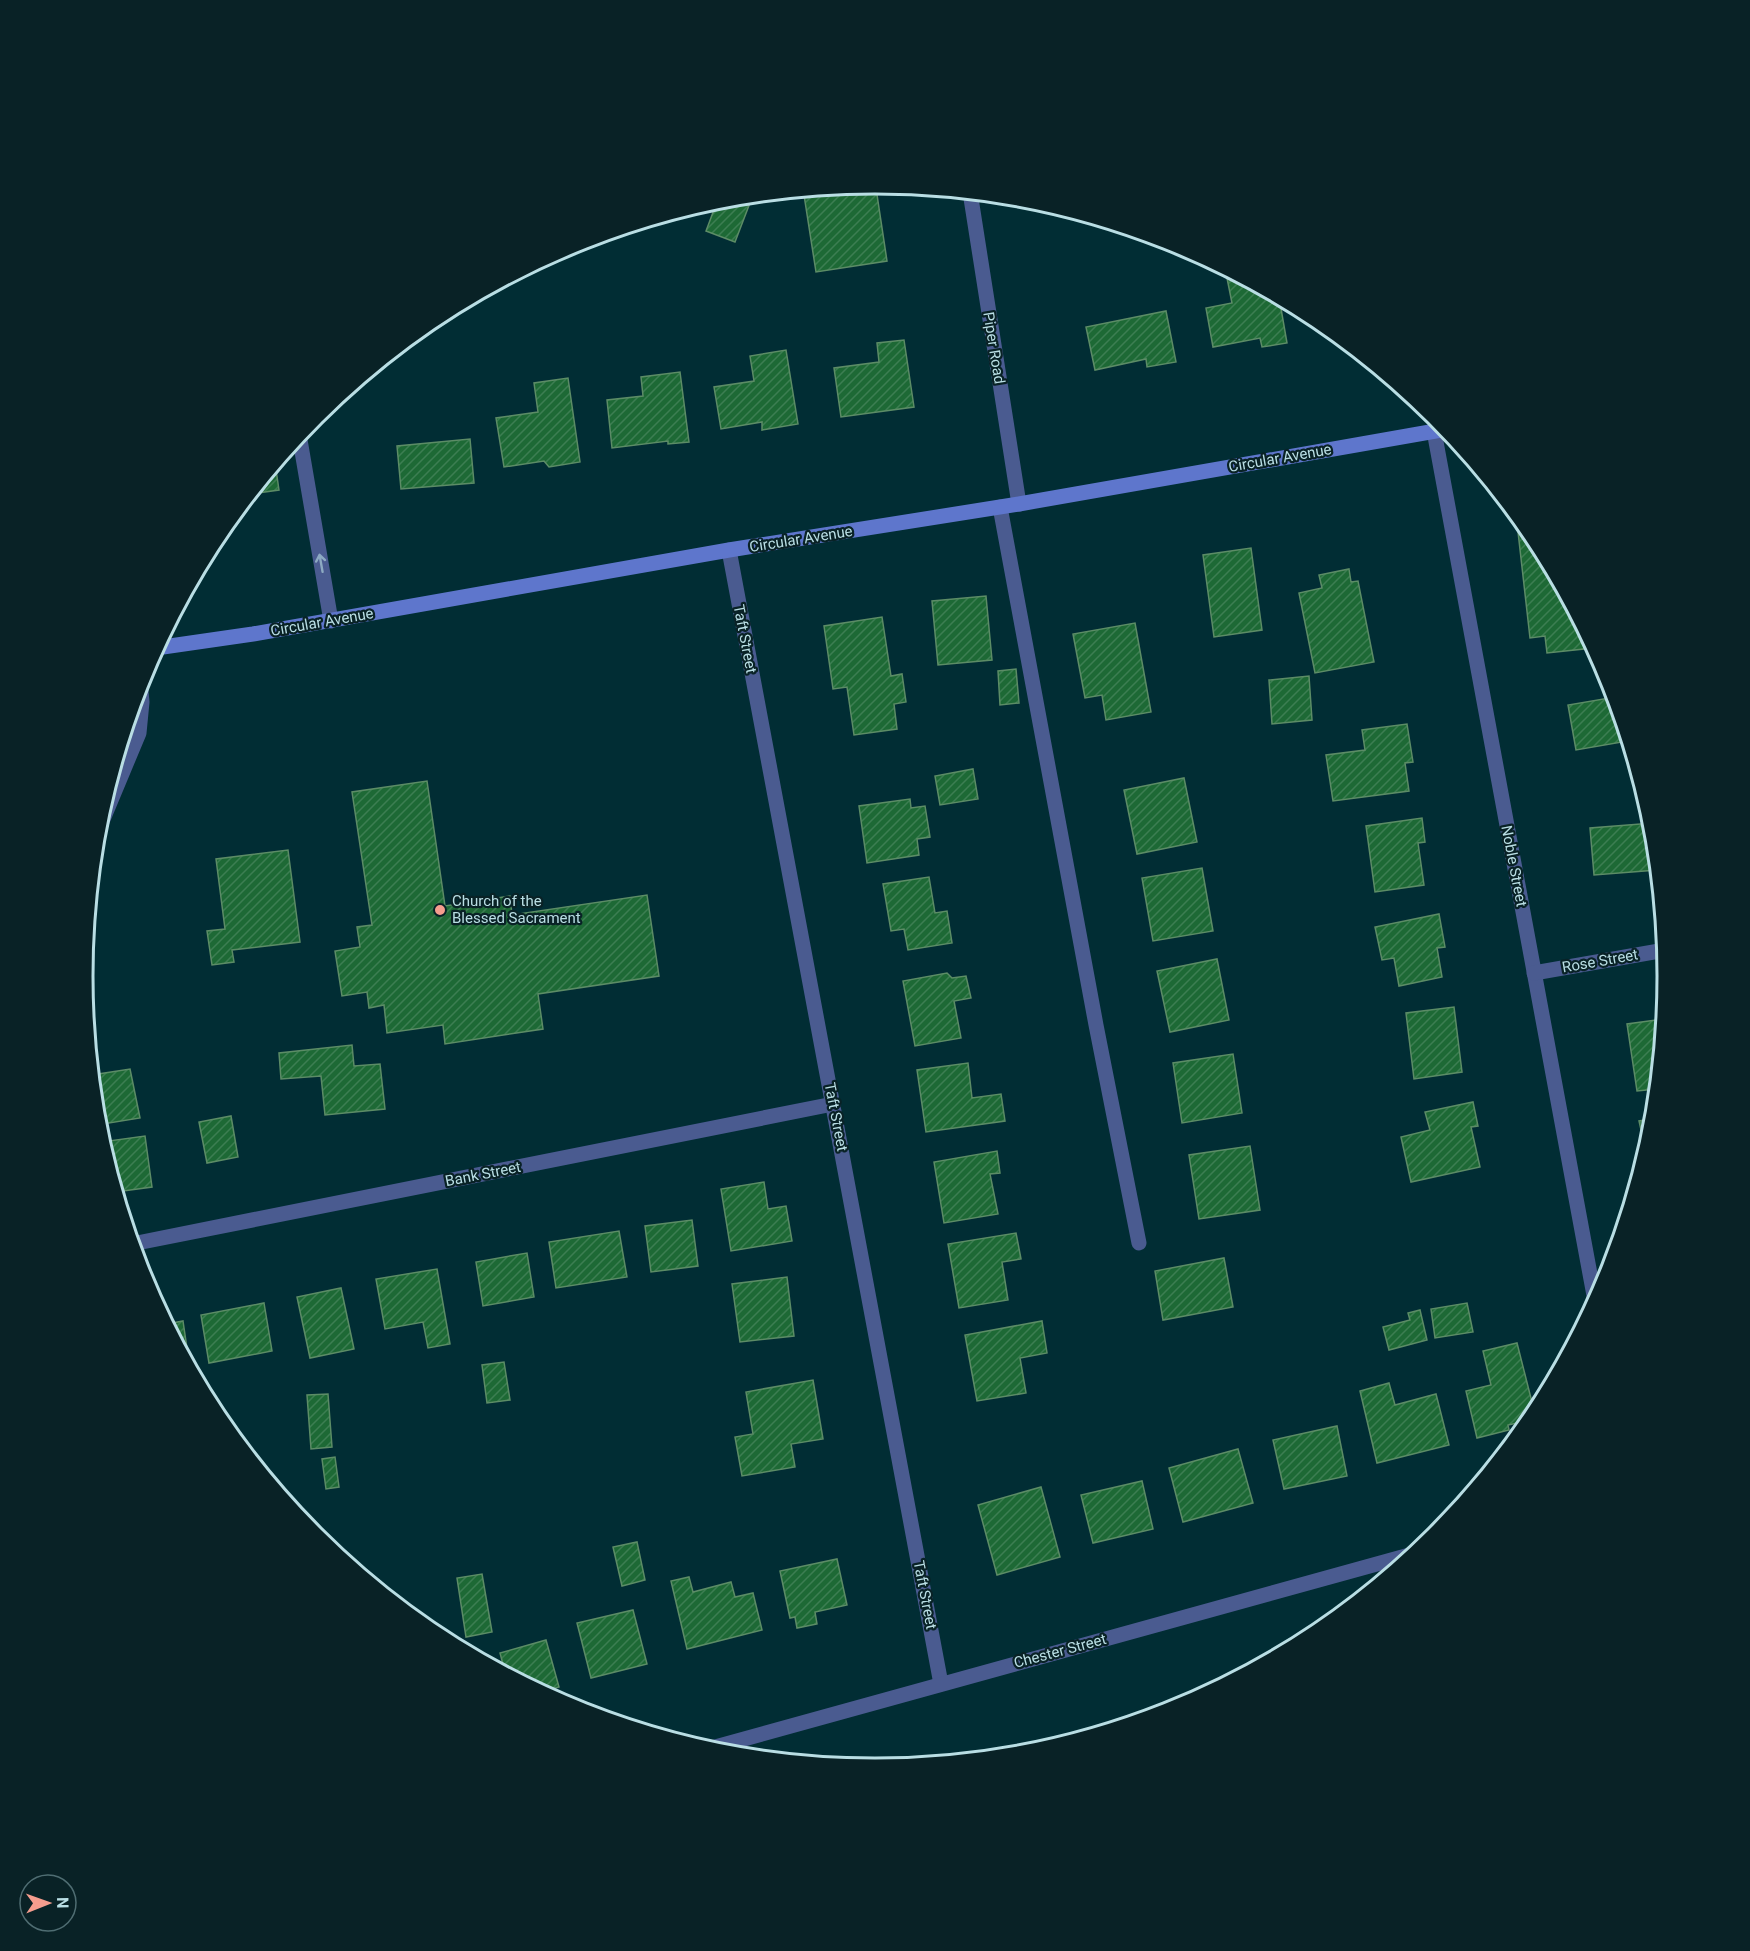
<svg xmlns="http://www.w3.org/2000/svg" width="1750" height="1951" viewBox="0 0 1750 1951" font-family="Roboto,sans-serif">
<defs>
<pattern id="building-hatch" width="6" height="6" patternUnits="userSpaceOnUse" patternTransform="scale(1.5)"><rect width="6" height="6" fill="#1d6935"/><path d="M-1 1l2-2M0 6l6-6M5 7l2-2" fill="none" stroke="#3c7e52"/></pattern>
</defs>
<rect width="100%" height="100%" fill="#012d34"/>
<g fill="url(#building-hatch)" stroke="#5c8c66" stroke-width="1.5">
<polygon points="875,183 880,183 876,188 887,261 816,272 804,195 843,189 842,186"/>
<polygon points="753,195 735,242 706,231 718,199"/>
<polygon points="1240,276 1279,297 1287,343 1262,347 1260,338 1213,347 1206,308 1232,303 1227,278"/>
<polygon points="1166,311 1176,362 1147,367 1146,359 1095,370 1086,327"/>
<polygon points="904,340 914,407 841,417 834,368 879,362 877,343"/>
<polygon points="786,350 798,424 762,430 762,422 721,429 714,387 754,381 750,356"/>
<polygon points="680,372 689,442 668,444 668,441 612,448 607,400 643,396 641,377"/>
<polygon points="568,378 580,462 549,467 544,461 504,467 496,418 538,412 534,383"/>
<polygon points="470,439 474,483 401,489 397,446"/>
<polygon points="275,463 279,490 250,494"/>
<polygon points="1516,514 1534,535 1574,609 1575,625 1582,625 1593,648 1547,653 1545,636 1530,638"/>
<polygon points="1251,548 1262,630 1214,637 1203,555"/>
<polygon points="1349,569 1351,582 1358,581 1374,662 1315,673 1299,593 1322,588 1319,575"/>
<polygon points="986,596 992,660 938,665 932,601"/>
<polygon points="882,617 891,676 902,674 906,702 894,704 897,729 854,735 847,687 833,689 824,626"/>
<polygon points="1135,623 1151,712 1106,720 1102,695 1085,698 1073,634"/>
<polygon points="1016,669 1019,703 1000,705 998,671"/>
<polygon points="1309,676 1312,720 1272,724 1269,680"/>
<polygon points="1615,697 1628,741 1576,750 1568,705"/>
<polygon points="1407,724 1413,762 1405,763 1409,791 1333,801 1326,755 1365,750 1362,730"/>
<polygon points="973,769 978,799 940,805 935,776"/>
<polygon points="1184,778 1197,842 1137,854 1124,790"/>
<polygon points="427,781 445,906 510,896 512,915 647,895 659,976 538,994 543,1029 445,1044 443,1025 387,1033 384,1005 369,1008 367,992 342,996 335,951 360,947 357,927 372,925 352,792"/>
<polygon points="910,799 911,808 925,806 930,837 917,839 919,855 867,863 859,806"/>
<polygon points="1422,818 1425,842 1418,843 1424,885 1375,892 1366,826"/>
<polygon points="1653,823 1657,870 1594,875 1590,828"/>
<polygon points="288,850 300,942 232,950 234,962 212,965 207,931 225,929 216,859"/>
<polygon points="1202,868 1213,931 1153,941 1142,878"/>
<polygon points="929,877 935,913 947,911 952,943 908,950 904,929 891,931 883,884"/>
<polygon points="1439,914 1445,947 1437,948 1442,977 1399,986 1394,958 1382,960 1375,927"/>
<polygon points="1217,959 1229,1020 1170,1032 1157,971"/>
<polygon points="947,973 952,978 966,976 971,998 954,1001 961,1038 915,1046 903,981"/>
<polygon points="1454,1007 1462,1072 1414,1079 1406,1013"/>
<polygon points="1663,1019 1656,1089 1637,1091 1627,1024"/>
<polygon points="352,1045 354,1066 380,1064 385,1109 325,1115 321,1076 281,1079 279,1053"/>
<polygon points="1233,1054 1242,1113 1182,1123 1173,1063"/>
<polygon points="968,1063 972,1098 1001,1094 1005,1121 926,1132 917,1070"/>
<polygon points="130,1069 140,1118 97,1125 92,1075"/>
<polygon points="1473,1102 1478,1126 1471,1127 1480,1167 1411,1182 1401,1137 1430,1130 1425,1112"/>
<polygon points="231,1116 238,1157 207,1163 199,1122"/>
<polygon points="1653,1119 1652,1130 1646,1152 1639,1121"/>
<polygon points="145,1136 152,1187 116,1192 101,1142"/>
<polygon points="1250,1146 1260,1210 1199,1219 1189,1155"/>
<polygon points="997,1151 1000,1173 990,1174 998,1214 944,1223 934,1162"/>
<polygon points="764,1182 768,1209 786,1206 792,1241 731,1251 721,1189"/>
<polygon points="692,1220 698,1266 651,1272 645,1226"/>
<polygon points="619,1231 627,1277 556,1288 549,1242"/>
<polygon points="1016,1233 1021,1259 1002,1262 1008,1300 959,1308 948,1244"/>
<polygon points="527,1253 534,1297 483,1306 476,1262"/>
<polygon points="1224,1258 1233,1307 1163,1320 1155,1271"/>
<polygon points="437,1269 450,1344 428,1348 423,1322 385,1329 376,1279"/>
<polygon points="787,1277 794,1336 740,1342 732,1284"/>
<polygon points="341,1288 354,1349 310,1358 297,1297"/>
<polygon points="264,1303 272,1351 209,1363 201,1315"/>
<polygon points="1467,1303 1473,1332 1435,1338 1431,1309"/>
<polygon points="1420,1310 1427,1340 1389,1350 1383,1327 1410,1320 1408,1313"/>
<polygon points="183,1321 189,1362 187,1362 167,1324"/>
<polygon points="1042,1321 1047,1353 1020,1358 1026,1393 977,1401 965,1335"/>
<polygon points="1517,1343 1535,1414 1531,1420 1508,1425 1509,1430 1477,1438 1466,1391 1491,1385 1483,1351"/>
<polygon points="504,1362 510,1400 487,1403 482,1365"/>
<polygon points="813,1380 823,1439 791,1444 795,1467 742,1476 735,1437 753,1434 746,1392"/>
<polygon points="1389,1383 1395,1405 1436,1394 1449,1445 1377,1463 1360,1391"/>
<polygon points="328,1394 332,1447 311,1449 307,1395"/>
<polygon points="1337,1426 1347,1476 1284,1489 1273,1440"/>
<polygon points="1238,1449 1253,1503 1183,1522 1169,1468"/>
<polygon points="335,1457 339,1487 326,1489 322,1459"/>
<polygon points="1142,1481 1153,1529 1093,1543 1081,1495"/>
<polygon points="1041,1487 1060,1557 997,1575 978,1505"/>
<polygon points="637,1542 645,1580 622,1586 613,1547"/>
<polygon points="837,1559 847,1605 815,1612 817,1624 797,1628 795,1617 790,1618 780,1571"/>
<polygon points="482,1574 492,1632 466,1637 457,1578"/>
<polygon points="689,1577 693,1592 731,1582 735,1597 753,1593 762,1630 687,1649 671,1581"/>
<polygon points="633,1610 647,1664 591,1678 577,1623"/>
<polygon points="546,1640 559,1687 541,1692 505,1672 500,1653"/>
</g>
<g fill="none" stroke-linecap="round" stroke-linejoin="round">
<g stroke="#4a5b90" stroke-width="15">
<polyline points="299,434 331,621"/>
<polyline points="1000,507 1096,1025 1139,1243"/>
</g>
<g stroke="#4a5b90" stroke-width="15">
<polyline points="970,192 1019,504"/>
<polyline points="1434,431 1595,1301"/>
<polyline points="729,550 941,1684"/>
<polyline points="96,836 139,733 142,702 140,681"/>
<polyline points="1534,973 1665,950"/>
<polyline points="132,1244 833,1104"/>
<polyline points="708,1749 1413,1554"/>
</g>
<polyline stroke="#5e76cc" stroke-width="15" points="156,648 253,634 729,550 1019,504 1447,429"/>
</g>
<defs><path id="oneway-shaft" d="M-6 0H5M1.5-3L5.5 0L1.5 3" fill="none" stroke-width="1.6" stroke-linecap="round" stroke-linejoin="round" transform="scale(1.5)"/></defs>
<use stroke="#8daac2" href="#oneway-shaft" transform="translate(321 563) rotate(-100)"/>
<circle fill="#f59d8e" stroke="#092226" stroke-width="2" cx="440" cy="910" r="6"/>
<g text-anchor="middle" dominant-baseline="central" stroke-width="4.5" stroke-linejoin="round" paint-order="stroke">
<g font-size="15" fill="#b9dee4" stroke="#092226">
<text transform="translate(994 348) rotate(81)">Piper Road</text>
<text transform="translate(1280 458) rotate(-10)">Circular Avenue</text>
<text transform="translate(801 539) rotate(-9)">Circular Avenue</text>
<text transform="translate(322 622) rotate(-10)">Circular Avenue</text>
<text transform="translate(745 639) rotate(79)">Taft Street</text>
<text transform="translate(1514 866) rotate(79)">Noble Street</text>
<text transform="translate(1600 961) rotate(-10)">Rose Street</text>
<text transform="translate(836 1117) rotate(79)">Taft Street</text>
<text transform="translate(483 1174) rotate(-11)">Bank Street</text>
<text transform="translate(925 1595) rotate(79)">Taft Street</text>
<text transform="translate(1060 1651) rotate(-15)">Chester Street</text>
</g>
<g font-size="15" fill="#b9dee4" stroke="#092226" text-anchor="start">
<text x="452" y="901">Church of the<tspan x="452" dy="17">Blessed Sacrament</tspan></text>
</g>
</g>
<path d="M0 0H1750V1951H0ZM93 976a782 782 0 1 1 1564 0a782 782 0 1 1-1564 0Z" fill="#092226" fill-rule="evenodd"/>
<path fill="none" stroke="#b9dee4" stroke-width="3" d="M93 976a782 782 0 1 1 1564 0a782 782 0 1 1-1564 0Z"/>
<g transform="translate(48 1903) rotate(89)"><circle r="28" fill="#092226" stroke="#4f6d72" stroke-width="1.5"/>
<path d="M0-4.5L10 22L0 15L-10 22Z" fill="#f59d8e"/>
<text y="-9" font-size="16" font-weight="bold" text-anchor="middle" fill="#b9dee4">N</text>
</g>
</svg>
